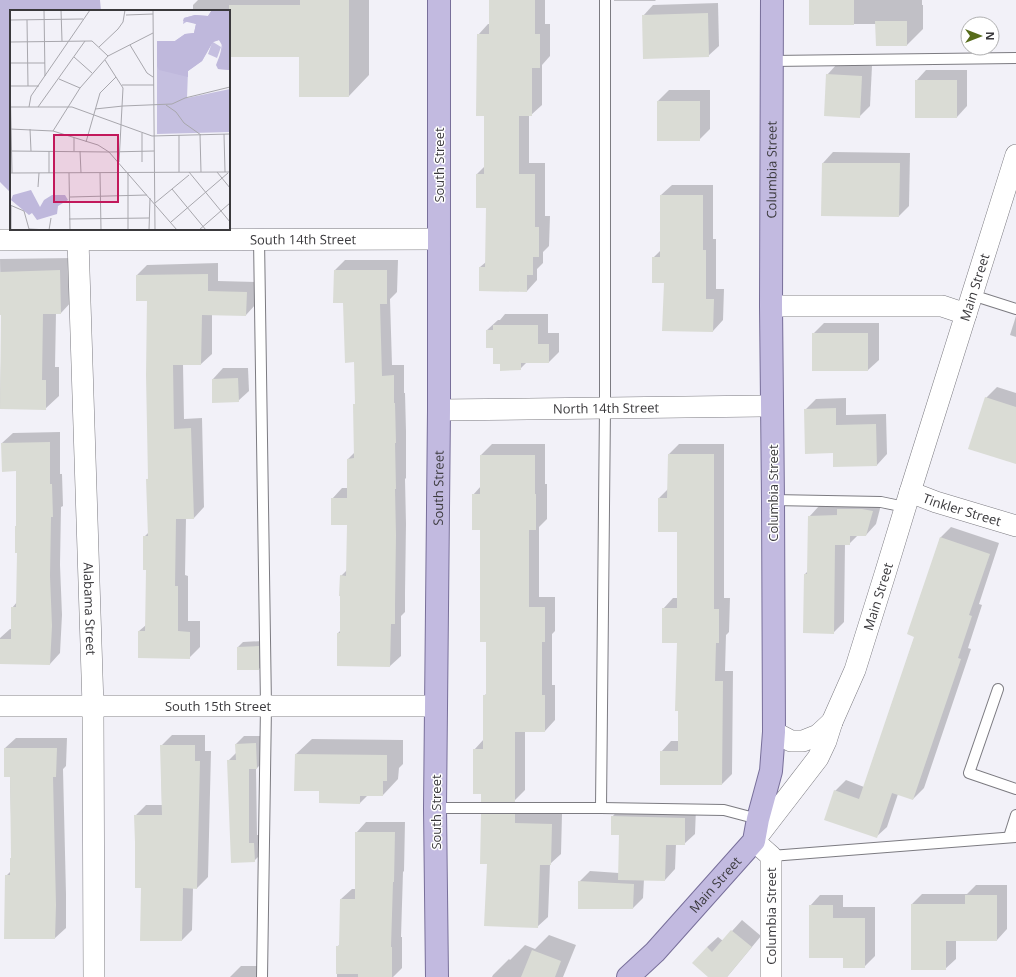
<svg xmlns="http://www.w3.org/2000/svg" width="1016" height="977" viewBox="0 0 1016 977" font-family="'Open Sans',sans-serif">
<rect width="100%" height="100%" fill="#f2f1f8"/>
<polygon fill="#bfb8dc" points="0,0 100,0 101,11 11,11 11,193 0,182"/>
<g fill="#0003">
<polygon points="198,0 369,0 369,75 349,96 300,56 229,56 229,11 193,11 193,5"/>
<polygon points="490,0 545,0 545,24 550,24 550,56 542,65 542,105 531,115 529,115 529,163 545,163 545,216 550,216 549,246 543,252 543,263 537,269 537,280 527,291 480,267 486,262 487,207 477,174 485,166 485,115 478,35 488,24 490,24"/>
<polygon points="614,0 656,0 655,1 614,1"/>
<polygon points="810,0 922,0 922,5 923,5 923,29 907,45 877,24 810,24"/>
<polygon points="718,3 719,46 708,56 643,16 653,5"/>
<polygon points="837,64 872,66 870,106 860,116 827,75"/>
<polygon points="926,70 967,70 967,106 957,117 916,81"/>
<polygon points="669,90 710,90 710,129 699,140 658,140 658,101"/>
<polygon points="833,152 910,153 909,206 899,216 822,215 823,163"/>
<polygon points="672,185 713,185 713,239 716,239 716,289 724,289 723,320 713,331 665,282 653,258 661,250 661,195"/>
<polygon points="73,258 74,299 61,313 56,313 55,367 59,367 59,396 45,409 0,408 2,314 1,314 0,259"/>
<polygon points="345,260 398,260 397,292 390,299 392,365 404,365 404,393 405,393 406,431 406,478 405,479 406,524 405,593 405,612 401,616 401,656 390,666 338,665 338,633 341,630 341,576 347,570 348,524 332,499 342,488 348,488 348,459 355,452 354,405 356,403 355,361 344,302 335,270"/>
<polygon points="218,263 218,281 257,282 256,304 246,315 212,314 212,354 201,364 183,364 184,419 202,418 204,507 194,518 186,518 185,575 188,576 188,621 200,621 200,647 189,658 139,631 146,625 147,569 144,537 149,532 147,480 149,477 148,300 137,275 147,265"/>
<polygon points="505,314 548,314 548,333 559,333 559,352 549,362 527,362 520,369 502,363 494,347 487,330 498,320 500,320"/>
<polygon points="1016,316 1016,337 1010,335"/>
<polygon points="824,323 879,323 879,360 868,370 814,370 814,333"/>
<polygon points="223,368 248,368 249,391 238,401 213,379"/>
<polygon points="997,387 1016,393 1016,463 986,398"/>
<polygon points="846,398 846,415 886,414 887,454 877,465 833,452 805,410 816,399"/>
<polygon points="60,432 60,474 62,474 63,506 61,507 60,565 62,615 60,653 50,664 0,663 0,638 10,629 12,629 12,608 17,602 17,470 2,443 13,433"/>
<polygon points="492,444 545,444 545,484 547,484 547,519 539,527 539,597 555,597 555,631 552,634 552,685 555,685 555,720 545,731 525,731 525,790 515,800 482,793 474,750 484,739 484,696 487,693 487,641 482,529 473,495 481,486 481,455"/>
<polygon points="679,444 724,444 724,598 730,598 729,632 726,635 725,671 733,671 732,774 722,784 661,752 671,741 679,741 678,642 663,609 673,598 678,598 678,531 659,498 668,489 669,454"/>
<polygon points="882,501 876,524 866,535 858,535 849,544 845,544 844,622 833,633 805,574 808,571 809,517 819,506 842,505"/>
<polygon points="951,527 999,543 979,604 982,605 968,648 971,649 924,788 913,799 898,794 887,827 876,837 835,791 846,780 864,787 915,636 940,538"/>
<polygon points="263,641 264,663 259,669 238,669 238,647 243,642"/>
<polygon points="172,735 205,735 205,751 211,751 208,877 197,888 193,888 192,930 182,940 142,887 135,816 146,805 162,805 161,746"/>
<polygon points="244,736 264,736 265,760 256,769 257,835 262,835 262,853 254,861 232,862 228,761 236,753 236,744"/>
<polygon points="16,738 67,738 66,766 63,769 66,894 66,928 55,938 5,938 6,876 11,871 12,857 10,776 5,748"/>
<polygon points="312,739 403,740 403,764 399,768 398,779 383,795 368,795 360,803 320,802 320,790 296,754"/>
<polygon points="492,804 525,804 525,813 562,814 561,854 550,864 548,917 537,927 488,863 482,815"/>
<polygon points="622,806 696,808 695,834 684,844 676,844 675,869 665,880 644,879 643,898 633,908 579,882 590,871 619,873 620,834 612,817"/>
<polygon points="366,822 405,822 404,871 403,872 401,937 402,937 402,968 393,977 337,977 337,947 340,944 341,899 352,889 356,889 356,833"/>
<polygon points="976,885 1007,885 1007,929 997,940 956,940 956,959 945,969 912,904 922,894 967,894"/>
<polygon points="820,895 843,895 843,907 875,907 875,956 864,967 844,957 810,906"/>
<polygon points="742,920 761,936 727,977 710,977 707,947 718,937 723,941"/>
<polygon points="549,935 576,945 563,977 492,977 493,975 509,959 510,960 525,945 535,949"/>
<polygon points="241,966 263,966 263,977 230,977"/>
</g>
<g fill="#dadcd5">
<polygon points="300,0 349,0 349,97 299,97 299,57 229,57 229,5 300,5"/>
<polygon points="489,0 535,0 535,34 540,34 540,68 532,68 532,116 519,116 519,174 535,174 535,227 539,227 539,257 533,257 533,275 527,275 527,292 479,291 479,267 485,267 486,208 476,208 476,174 484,174 484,116 476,116 477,34 489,34"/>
<rect x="809" y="0" width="45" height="25"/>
<polygon points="708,13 709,57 643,59 642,15"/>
<polygon points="875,21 907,21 907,46 876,46"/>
<polygon points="826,74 862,76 860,118 824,116"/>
<rect x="915" y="80" width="42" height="38"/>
<rect x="657" y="101" width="43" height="40"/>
<polygon points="822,163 900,163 899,217 821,216"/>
<polygon points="660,195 703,195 703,250 706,250 706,299 714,299 713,332 662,331 664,283 652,283 652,257 660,257"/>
<polygon points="60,270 61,314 43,314 42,380 46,380 46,410 0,409 1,315 0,315 0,272"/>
<polygon points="334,270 387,270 387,304 380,304 382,376 394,375 394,403 395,403 396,443 395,443 396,489 395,489 396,535 395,604 395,624 391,624 390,667 337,666 337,633 340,633 340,596 339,596 340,575 346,576 347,525 331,525 331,498 347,498 347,459 354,458 353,404 355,404 354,362 345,363 343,303 333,303"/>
<polygon points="208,274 208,291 247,292 246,316 202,315 201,365 173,365 174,429 191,428 194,519 176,519 175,586 178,586 178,631 190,632 190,659 138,658 138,631 145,631 146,570 143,570 143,536 148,536 146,479 148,479 146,375 147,301 136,301 136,275"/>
<polygon points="493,325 538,325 538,344 549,344 549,363 521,363 521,370 500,371 500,364 493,364 493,348 486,348 486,330 493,330"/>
<rect x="812" y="333" width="56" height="38"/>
<polygon points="238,378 239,402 212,403 212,379"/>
<polygon points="985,397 1016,407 1016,464 968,449"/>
<polygon points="836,408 836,425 876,424 877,466 833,467 833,453 805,454 804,409"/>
<polygon points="50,442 50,484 52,484 53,517 51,517 50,576 52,626 50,665 0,664 0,639 11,639 11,607 16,607 17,553 15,553 15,526 16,526 16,471 2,472 1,443"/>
<polygon points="668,454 714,454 714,609 719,609 719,643 716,643 715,681 723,681 722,785 660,785 660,751 678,751 678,711 675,711 677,643 662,643 662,608 677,608 677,532 658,532 658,498 667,498"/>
<polygon points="480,455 535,455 535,494 536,494 536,530 529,530 529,607 545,607 545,642 542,642 542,695 545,695 545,732 515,732 515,802 481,802 481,794 473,794 473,749 483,749 483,695 486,695 486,642 480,642 480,530 472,530 472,494 480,494"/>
<polygon points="837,509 862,509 873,511 866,536 850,536 850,545 835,545 834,634 803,633 804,574 807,574 808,516 837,515"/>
<polygon points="940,537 990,554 969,615 972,616 958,658 961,659 913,800 892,793 877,838 824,820 834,790 859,799 914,637 907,634"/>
<polygon points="259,646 259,670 237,670 237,647"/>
<polygon points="256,743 257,769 249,769 249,843 254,843 255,862 231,863 227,760 236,760 235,744"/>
<polygon points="160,745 195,745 195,761 200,761 197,889 183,888 182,941 140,941 141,888 135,888 135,842 134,815 162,815"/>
<polygon points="4,748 57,748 56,777 53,777 56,905 55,939 4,939 5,875 10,875 10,858 11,858 10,777 4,777"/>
<polygon points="295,754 387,755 387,781 383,781 383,796 360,796 360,804 319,803 319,791 294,791"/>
<polygon points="481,814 515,814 515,823 552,824 551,865 540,865 538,928 484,926 487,864 480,864"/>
<polygon points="611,816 685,818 685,845 666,845 665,881 618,880 619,835 611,835"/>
<polygon points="355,832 395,832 394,882 393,882 391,947 392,947 392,977 358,977 358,974 336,974 336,946 339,946 340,899 355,899"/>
<polygon points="578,881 634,884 633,909 578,909"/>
<polygon points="965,895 997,895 997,941 946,941 946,970 911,970 911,904 965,904"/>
<polygon points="809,905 833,905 833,918 865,918 865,968 843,968 843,958 809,958"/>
<polygon points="731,930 752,947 727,977 708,977 692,963 707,947 712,952"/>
<polygon points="532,950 561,961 555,977 521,977"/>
</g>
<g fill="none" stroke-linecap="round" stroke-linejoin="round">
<defs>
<g id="service">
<polyline points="772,61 1016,58"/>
<polyline points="259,239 266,706 262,977"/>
<polyline points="972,295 1016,309"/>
<polyline points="773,500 881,502 905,507"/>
<polyline points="998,689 969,773 1016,789"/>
<polyline points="435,808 601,808 724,810 758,819"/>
<polyline points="601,808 605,408 605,0"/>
<polyline points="1009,837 1016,815"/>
<polyline points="771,856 1016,837"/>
</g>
<g id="minor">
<path id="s1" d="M0 240 439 239"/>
<path id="s2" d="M78 240 93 706 94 977"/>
<polyline points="771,306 942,306 966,314"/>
<path id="s3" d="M439 410 772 406"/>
<path id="s4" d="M910 492 936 502 1016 526"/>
<path id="s5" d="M0 706H436"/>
<polyline points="774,732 791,741 803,741 818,735 832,722"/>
<path id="s6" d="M771 977V856L754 841 818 758 826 741 832 722 855 670 885 574 910 492 1016 155"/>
</g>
<g id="primary">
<path id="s7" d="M437 977 435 808 439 410V0"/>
<path id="s8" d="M628 977 655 952 754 841 758 819 771 771 774 732 773 500 771 306 772 0"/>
</g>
</defs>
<use href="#service" stroke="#7c7b81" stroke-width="12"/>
<use href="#minor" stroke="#7c7b81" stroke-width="22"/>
<use href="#primary" stroke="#786f9a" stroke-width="24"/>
<use href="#service" stroke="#fff" stroke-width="10"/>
<use href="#minor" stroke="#fff" stroke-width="21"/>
<use href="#primary" stroke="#c2bae0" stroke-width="22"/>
</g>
<g text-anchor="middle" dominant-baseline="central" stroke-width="3" stroke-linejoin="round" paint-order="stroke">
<g font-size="13" fill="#3a393c" stroke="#fff">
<text transform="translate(439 165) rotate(-90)">South Street</text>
<text stroke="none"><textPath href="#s8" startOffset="859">Columbia Street</textPath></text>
<text stroke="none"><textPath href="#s1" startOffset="303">South 14th Street</textPath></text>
<text stroke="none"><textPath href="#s6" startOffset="745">Main Street</textPath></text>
<text stroke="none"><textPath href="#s3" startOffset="167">North 14th Street</textPath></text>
<text stroke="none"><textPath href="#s7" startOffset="489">South Street</textPath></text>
<text transform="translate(773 493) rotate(-90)">Columbia Street</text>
<text stroke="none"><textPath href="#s4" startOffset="55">Tinkler Street</textPath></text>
<text stroke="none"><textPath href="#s6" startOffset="421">Main Street</textPath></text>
<text stroke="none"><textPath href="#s2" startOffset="369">Alabama Street</textPath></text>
<text stroke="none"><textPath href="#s5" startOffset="218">South 15th Street</textPath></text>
<text transform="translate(436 812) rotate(-90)">South Street</text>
<text stroke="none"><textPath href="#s8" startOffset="127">Main Street</textPath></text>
<text transform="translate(771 916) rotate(-90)">Columbia Street</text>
</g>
</g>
<g transform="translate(10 10)">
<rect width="220" height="220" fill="#f2f1f8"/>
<path d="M202 0H220V60L208 59 212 33 209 30 203 32 211 37 207 48 198 44 202 33 192 51 178 61 177 88 220 79V122L147 124V31H165L175 24 184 23 186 14 178 11 173 14 174 8 185 5 198 6Z" fill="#c5bfe0"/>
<path d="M202 0H220V60L208 59 206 55 213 37 209 30 203 32 192 51 178 61V67L149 60 147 56V31H165L175 24 184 23 186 14 173 11 174 8 185 5 198 6ZM21 180 30 197 34 190 42 185H55L58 190 48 196 47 204 27 210 22 203 19 205 1 190 3 185Z" fill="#bfb8dc"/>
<path fill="none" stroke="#a8a7ad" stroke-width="1" d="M34 0 35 66M51 0 52 31M143 0 145 220M116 5 143 4M0 10 73 9M17 10 18 76M0 32 82 31 98 46M120 35 137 63 143 67M89 37 108 19 113 12 115 0M64 47 82 63M95 50 113 78 109 152M0 53H35M0 68 2 163M49 69 70 78M112 75H144M0 76H29M156 95 166 102 174 113 191 125M0 97H62L142 126 220 124M19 97 21 86 80 0M28 97 75 31M85 99 113 96 162 94 175 88 220 77M0 119 43 121 88 135 99 142 144 141M20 119 21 141M43 121 70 78 98 46 143 23M132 123V152M214 124 215 162M169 125V162M190 125 191 162M76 132 90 83 106 67M0 141 99 142 167 220M39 141V163M64 141V128M70 141 71 163M179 162 220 212M207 162 220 178M0 163 220 162M59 163 60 220M90 163 91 220M28 177 29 163M162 179 196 220M60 187 137 185M145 193 179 165M0 195 14 201 19 219 39 220M59 209 139 208M161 212 218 163M1 220V195M39 220 41 208M118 220V163M139 220 140 188M189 220 220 193"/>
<path fill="#c2185b" fill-opacity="0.15" stroke="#c2185b" stroke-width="2" d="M44 125H108V192H44Z"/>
<rect width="220" height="220" fill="none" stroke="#3a393c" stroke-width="2"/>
</g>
<g transform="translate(980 36) rotate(90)"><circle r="19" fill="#ffffff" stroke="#b0b0b1"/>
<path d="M0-3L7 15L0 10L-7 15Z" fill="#566b1a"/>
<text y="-6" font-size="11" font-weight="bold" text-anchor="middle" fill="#3a393c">N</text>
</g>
</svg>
